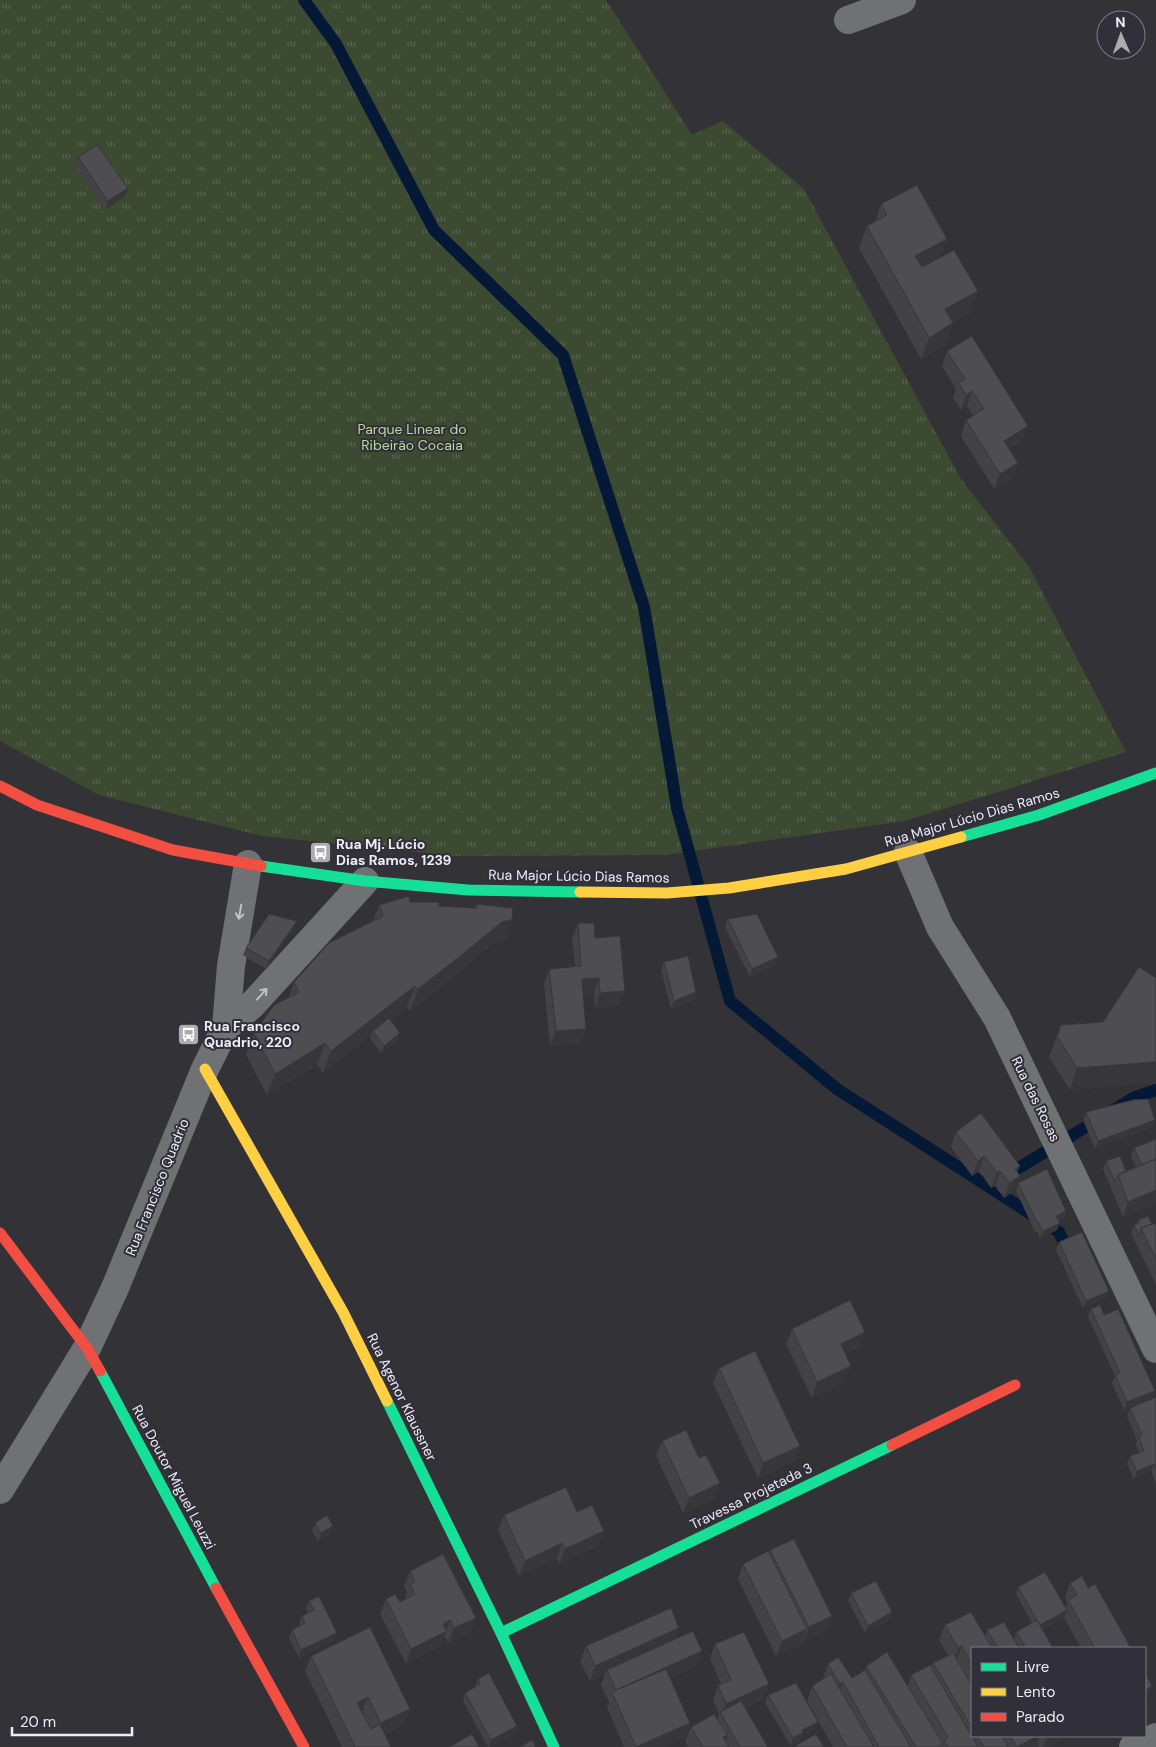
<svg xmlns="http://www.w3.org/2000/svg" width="1156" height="1747" viewBox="0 0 1156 1747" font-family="'DM Sans',sans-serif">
<defs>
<pattern id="park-tufts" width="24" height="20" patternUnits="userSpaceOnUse" patternTransform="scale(1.25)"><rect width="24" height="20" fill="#3d4a32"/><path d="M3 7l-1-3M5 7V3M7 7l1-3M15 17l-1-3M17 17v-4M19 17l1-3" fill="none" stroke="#596450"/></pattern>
</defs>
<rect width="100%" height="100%" fill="#323237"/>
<polygon fill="url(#park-tufts)" points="0,0 606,0 692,135 723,121 804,189 961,479 1029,567 1126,752 905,821 665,855 456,856 262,836 99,795 0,741"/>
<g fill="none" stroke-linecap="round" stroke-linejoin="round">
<g stroke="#041935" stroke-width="12">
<polyline points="304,0 336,44 434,230 563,355 644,607 677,808 730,1001 837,1089 1059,1232 1069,1254"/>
<polyline points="1004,1177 1133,1098 1156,1090"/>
</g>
<g stroke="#6f7172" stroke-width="28">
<polyline points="848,20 902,0"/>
<polyline points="908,852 940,927 997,1018 1156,1349"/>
<polyline points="226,1027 231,966 248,864"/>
<polyline points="0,1490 87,1348 115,1288 205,1069 226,1027 252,1005 365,881"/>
<polyline points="1133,1747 1156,1737"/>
</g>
<g stroke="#16e098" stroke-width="11">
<polyline points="961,837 1039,815 1156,773"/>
<polyline points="261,866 365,881 468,890 580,892"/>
<polyline points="100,1371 216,1588"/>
<polyline points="387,1401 501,1633 554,1747"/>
<polyline points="501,1633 892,1445"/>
</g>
<g stroke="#ffcf43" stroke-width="11">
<polyline points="580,892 667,893 729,888 846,869 961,837"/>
<polyline points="205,1069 343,1312 387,1401"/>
</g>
<g stroke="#f24e42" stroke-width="11">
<polyline points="0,786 37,805 173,850 261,866"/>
<polyline points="0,1233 87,1348 100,1371"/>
<polyline points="892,1445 1015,1385"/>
<polyline points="216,1588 304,1747"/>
</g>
</g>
<g fill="#434247">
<polygon points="78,157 125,196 106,209 75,165"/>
<polygon points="881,204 947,239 940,257 970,313 952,322 953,323 945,345 921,359 859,248 867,226 875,222"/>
<polygon points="947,351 1022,441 1009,449 1018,463 1013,478 994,489 961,436 966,420 973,416 967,406 961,410 953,398 956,389 942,366"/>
<polygon points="410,902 439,906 475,908 476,904 512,920 505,941 494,943 445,984 410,1011 407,1007 390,1020 397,1041 381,1053 370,1038 371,1035 323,1073 317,1065 267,1095 246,1055 254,1033 288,998 294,982 373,921 379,905"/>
<polygon points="728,919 778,957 775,965 750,977 725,927"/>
<polygon points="578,923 595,938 619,1006 595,1008 594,993 583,994 581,1044 550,1046 544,984 549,969 575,966 572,938"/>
<polygon points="294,928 266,969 243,955 246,948"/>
<polygon points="664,962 696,992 694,1000 671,1009 661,970"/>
<polygon points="1156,978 1156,1083 1070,1090 1049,1057 1061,1025 1103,1022"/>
<polygon points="1086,1112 1152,1127 1095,1149 1083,1120"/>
<polygon points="956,1132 1020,1166 1017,1172 1020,1176 1014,1191 1004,1198 995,1186 991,1188 979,1171 972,1176 951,1147"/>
<polygon points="1156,1139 1156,1203 1123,1217 1103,1169 1106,1161 1126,1171 1136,1167 1131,1156 1134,1148"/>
<polygon points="1018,1183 1066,1211 1064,1219 1059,1221 1057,1230 1040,1239 1037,1231 1035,1232 1016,1191"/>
<polygon points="1138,1220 1152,1224 1156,1223 1156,1285 1131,1233 1134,1225 1136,1224"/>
<polygon points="1059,1242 1106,1298 1083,1308 1056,1250"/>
<polygon points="1091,1309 1155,1391 1152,1398 1124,1410 1112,1383 1115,1376 1088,1317"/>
<polygon points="792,1329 860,1347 845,1354 846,1381 812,1398 786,1344"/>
<polygon points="719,1368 795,1461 758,1478 713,1383"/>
<polygon points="1156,1397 1156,1484 1151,1471 1134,1479 1127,1464 1130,1456 1139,1453 1136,1445 1137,1440 1127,1416 1130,1408"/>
<polygon points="662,1441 699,1458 715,1499 683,1513 656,1456"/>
<polygon points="577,1512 604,1531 598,1546 559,1564 557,1558 519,1576 498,1530 504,1515"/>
<polygon points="315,1523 330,1534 318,1541 312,1531"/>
<polygon points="770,1550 832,1616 827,1631 803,1642 803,1640 801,1644 776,1656 738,1579 743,1564 769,1553"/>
<polygon points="410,1571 476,1618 470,1633 448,1643 445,1636 441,1646 406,1664 380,1614 386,1599 400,1602 404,1600 407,1592 404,1586"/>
<polygon points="1070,1583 1088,1588 1131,1648 1081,1648 1064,1618 1042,1630 1053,1648 972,1648 972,1736 1064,1736 1062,1740 1049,1747 1039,1747 1037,1744 1036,1747 833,1747 807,1701 812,1686 823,1679 828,1664 852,1678 865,1671 866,1666 908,1686 911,1675 931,1667 933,1663 948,1655 939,1640 945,1625 985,1637 987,1630 1014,1639 1016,1632 1032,1623 1016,1594 1018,1587 1066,1608 1067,1603 1065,1598"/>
<polygon points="851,1593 889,1620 865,1633 848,1601"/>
<polygon points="309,1601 334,1641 299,1658 289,1638 292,1630 300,1626 299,1624 302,1616 308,1613 306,1608"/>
<polygon points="676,1639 697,1666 670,1678 690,1723 685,1738 664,1747 624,1747 607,1707 609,1702 601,1685 605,1674 590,1681 580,1661 586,1646"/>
<polygon points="715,1644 769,1684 764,1699 745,1708 768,1747 688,1747 685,1742 691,1727 717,1719 719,1714 713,1700 718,1685 721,1684 710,1659"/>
<polygon points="311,1656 410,1709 404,1724 385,1734 391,1747 342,1747 305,1671"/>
<polygon points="478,1679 515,1734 490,1747 488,1747 463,1701 465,1693 475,1687"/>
<polygon points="768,1695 816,1729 802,1736 800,1741 791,1746 765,1703"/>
</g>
<g fill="#373639">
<polygon points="128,188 125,196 106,209 108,201"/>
<polygon points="947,239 939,260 907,278 915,256"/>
<polygon points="978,291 970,313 937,331 945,309"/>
<polygon points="953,323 945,345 921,359 929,338"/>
<polygon points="972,391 967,406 961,410 966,395"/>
<polygon points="1028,426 1022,441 999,456 1004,441"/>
<polygon points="1018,463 1013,478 994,489 1000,474"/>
<polygon points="512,920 505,941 494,943 445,984 410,1011 418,989 502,922"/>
<polygon points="297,921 294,928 266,969 269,961"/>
<polygon points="778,957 775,965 750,977 752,969"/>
<polygon points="599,978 594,993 576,994 582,979"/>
<polygon points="415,986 407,1007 374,1033 373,1031 371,1035 323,1073 331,1051"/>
<polygon points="625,991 619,1006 595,1008 600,993"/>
<polygon points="696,992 694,1000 671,1009 674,1001"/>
<polygon points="586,1029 581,1044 550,1046 556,1031"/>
<polygon points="400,1033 397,1041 381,1053 384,1046"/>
<polygon points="325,1043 317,1065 267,1095 275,1074"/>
<polygon points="1156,1062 1156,1083 1070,1090 1077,1068"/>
<polygon points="1155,1120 1152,1127 1095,1149 1098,1141"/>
<polygon points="984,1156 979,1171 972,1176 978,1161"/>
<polygon points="1020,1166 1014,1180 1020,1176 1014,1191 1004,1198 1015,1169"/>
<polygon points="1000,1171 995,1186 991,1188 997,1173"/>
<polygon points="1156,1190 1156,1203 1123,1217 1128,1202"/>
<polygon points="1066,1211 1064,1219 1053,1224 1056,1216"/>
<polygon points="1060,1223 1057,1230 1040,1239 1043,1231"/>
<polygon points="1109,1291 1106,1298 1083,1308 1086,1301"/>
<polygon points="865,1332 860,1347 835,1359 841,1344"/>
<polygon points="851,1366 846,1381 812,1398 817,1382"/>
<polygon points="1155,1391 1152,1398 1124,1410 1127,1402"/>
<polygon points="800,1446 795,1461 758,1478 763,1463"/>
<polygon points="1154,1464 1151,1471 1134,1479 1137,1471"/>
<polygon points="720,1483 715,1499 683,1513 689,1498"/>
<polygon points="333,1526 330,1534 318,1541 321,1533"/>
<polygon points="604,1531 598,1546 559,1564 565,1549"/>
<polygon points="562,1543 557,1558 519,1576 525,1561"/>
<polygon points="1067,1610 1064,1618 1037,1633 1040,1625"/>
<polygon points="892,1612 889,1620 865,1633 868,1626"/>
<polygon points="832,1616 827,1631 803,1642 809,1627"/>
<polygon points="476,1618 470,1633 448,1643 454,1628"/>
<polygon points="450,1620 441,1646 406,1664 411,1649 443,1624"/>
<polygon points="679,1628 674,1643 607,1670 605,1674 590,1681 595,1666"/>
<polygon points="807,1629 801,1644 776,1656 782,1641"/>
<polygon points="337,1633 334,1641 299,1658 301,1650"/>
<polygon points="962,1646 956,1661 953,1664 958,1648"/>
<polygon points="702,1651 697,1666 616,1702 613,1696 616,1690"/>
<polygon points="843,1682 838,1697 835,1699 840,1684"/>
<polygon points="769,1684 764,1699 723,1718 722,1716 726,1704"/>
<polygon points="1152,1686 1146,1701 1145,1702 1145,1690"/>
<polygon points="368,1697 362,1712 351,1718 357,1703"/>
<polygon points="410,1709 404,1724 376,1738 381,1723"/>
<polygon points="818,1722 816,1729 802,1736 800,1741 791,1746 793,1738 802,1730"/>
<polygon points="690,1723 685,1738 664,1747 636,1747"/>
<polygon points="517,1726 515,1734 490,1747 489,1747 491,1740"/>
<polygon points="728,1735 724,1747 723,1737"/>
<polygon points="1037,1736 1040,1736 1036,1747 1016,1747"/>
<polygon points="1047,1736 1064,1736 1062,1740 1049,1747 1043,1747"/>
</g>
<g fill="#4e4d52" stroke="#373639">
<polygon points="97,145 128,188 108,201 78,157"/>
<polygon points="917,185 947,239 915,256 922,267 954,250 978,291 945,309 953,323 929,338 867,226 887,215 881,204"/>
<polygon points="972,336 1028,426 1004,441 1018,463 1000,474 966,420 984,409 972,391 966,395 959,383 965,379 947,351"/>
<polygon points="409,896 410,902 439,902 439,906 477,908 476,904 513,908 512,920 502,922 453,962 418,989 415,986 331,1051 325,1043 275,1074 254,1033 274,1005 299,992 294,982 329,943 383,916 379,905"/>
<polygon points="269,914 297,921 269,961 246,948"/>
<polygon points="757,914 778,957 752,969 728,919"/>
<polygon points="578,923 594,923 595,938 620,936 625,991 600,993 599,978 582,979 586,1029 556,1031 549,969 581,966"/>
<polygon points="688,956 696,992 674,1001 664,962"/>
<polygon points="1139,967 1156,978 1156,1062 1077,1068 1057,1036 1061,1025 1103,1022"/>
<polygon points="389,1018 400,1033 384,1046 373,1031"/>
<polygon points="1148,1099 1155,1120 1098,1141 1086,1112 1133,1100"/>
<polygon points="981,1113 1020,1166 1015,1169 1020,1176 1010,1183 1000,1171 997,1173 984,1156 978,1161 956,1132"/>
<polygon points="1156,1139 1156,1159 1142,1165 1134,1148"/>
<polygon points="1120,1156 1126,1171 1118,1175 1115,1182 1106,1161"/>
<polygon points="1156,1159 1156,1190 1128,1202 1118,1175"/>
<polygon points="1047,1169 1066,1211 1056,1216 1060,1223 1043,1231 1039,1223 1038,1224 1018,1183"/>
<polygon points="1148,1216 1152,1224 1141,1228 1139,1236 1134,1225 1139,1223 1138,1220"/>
<polygon points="1156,1223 1156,1259 1141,1228"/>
<polygon points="1082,1232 1109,1291 1086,1301 1059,1242"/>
<polygon points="850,1300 865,1332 841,1344 851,1366 817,1382 792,1329"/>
<polygon points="1100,1305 1104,1315 1118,1309 1155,1391 1127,1402 1115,1375 1120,1373 1091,1309"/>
<polygon points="755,1351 800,1446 763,1463 719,1368"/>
<polygon points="1156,1397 1156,1469 1154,1464 1137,1471 1130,1456 1144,1451 1139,1437 1142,1435 1130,1408"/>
<polygon points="686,1430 699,1458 706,1455 720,1483 689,1498 662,1441"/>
<polygon points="566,1487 577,1512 592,1505 604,1531 565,1549 562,1543 525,1561 504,1515"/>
<polygon points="327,1515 333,1526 321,1533 315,1523"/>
<polygon points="794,1539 832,1616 809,1627 770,1550"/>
<polygon points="768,1551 807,1629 782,1641 743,1564"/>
<polygon points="443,1554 476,1618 454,1628 450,1620 443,1624 447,1631 411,1649 386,1599 395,1594 400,1602 415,1594 410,1585 415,1582 410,1571"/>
<polygon points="1045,1572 1067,1610 1040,1625 1018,1587"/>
<polygon points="1082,1576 1088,1588 1095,1584 1131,1648 1095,1648 1068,1600 1077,1595 1070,1583"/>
<polygon points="876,1581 892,1612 868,1626 851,1593"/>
<polygon points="319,1596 337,1633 301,1650 292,1630 305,1623 302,1616 314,1610 309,1601"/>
<polygon points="671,1608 679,1628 595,1666 586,1646"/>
<polygon points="971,1612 992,1648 972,1648 972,1671 968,1664 971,1662 962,1646 958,1648 945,1625"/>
<polygon points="1037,1620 1053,1648 1026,1648 1016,1632"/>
<polygon points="1004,1622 1019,1648 998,1648 987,1630"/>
<polygon points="370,1627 410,1709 381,1723 368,1697 357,1703 371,1729 380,1724 391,1747 355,1747 311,1656"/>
<polygon points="693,1631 702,1651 616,1690 607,1670"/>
<polygon points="744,1632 769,1684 726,1704 718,1685 731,1680 715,1644"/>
<polygon points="887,1652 943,1744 938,1747 916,1747 866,1666"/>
<polygon points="953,1653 972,1686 972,1728 933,1663"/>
<polygon points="838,1657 852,1678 865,1670 911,1747 879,1747 843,1682 840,1684 828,1664"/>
<polygon points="930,1665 978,1747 948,1747 944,1741 948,1737 911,1675"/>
<polygon points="666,1669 690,1723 636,1747 612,1692"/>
<polygon points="489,1673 517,1726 491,1740 465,1693 480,1684 478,1679"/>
<polygon points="1145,1673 1152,1686 1145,1690"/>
<polygon points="831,1674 874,1747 847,1747 812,1686"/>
<polygon points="796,1683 818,1722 802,1730 803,1733 793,1738 768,1695"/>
<polygon points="741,1701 768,1747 740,1747 720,1712"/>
<polygon points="714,1714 728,1735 723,1737 729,1747 703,1747 691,1727"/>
<polygon points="472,1734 479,1746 477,1747 449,1747"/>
<polygon points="816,1734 824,1747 796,1747 795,1746"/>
<polygon points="977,1736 1002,1736 1008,1747 984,1747"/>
<polygon points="1010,1736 1037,1736 1017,1747"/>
<polygon points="532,1740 536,1747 520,1747"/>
</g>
<defs><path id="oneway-shaft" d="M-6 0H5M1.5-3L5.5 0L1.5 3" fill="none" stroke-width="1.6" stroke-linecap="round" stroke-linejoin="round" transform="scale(1.25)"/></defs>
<g stroke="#c2c1c6">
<use href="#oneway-shaft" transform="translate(240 912) rotate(100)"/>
<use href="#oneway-shaft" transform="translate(262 994) rotate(-48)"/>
</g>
<defs>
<symbol id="bus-square" viewBox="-11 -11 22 22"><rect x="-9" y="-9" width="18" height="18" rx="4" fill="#acabb2" stroke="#312f3a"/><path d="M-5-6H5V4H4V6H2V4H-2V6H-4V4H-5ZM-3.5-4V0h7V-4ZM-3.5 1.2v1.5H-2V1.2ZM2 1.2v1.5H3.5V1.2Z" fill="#fff"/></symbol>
</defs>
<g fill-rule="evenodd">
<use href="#bus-square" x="308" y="840" width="25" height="25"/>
<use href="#bus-square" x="176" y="1022" width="25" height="25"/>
</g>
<g text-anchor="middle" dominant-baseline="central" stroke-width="4" stroke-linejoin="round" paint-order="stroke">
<g font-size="14" fill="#b7db96" stroke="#312f3a">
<text x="412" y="429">Parque Linear do<tspan x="412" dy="16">Ribeirão Cocaia</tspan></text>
</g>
<g font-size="14" fill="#eeecf4" stroke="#312f3a">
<text transform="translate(972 817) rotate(-16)">Rua Major Lúcio Dias Ramos</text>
<text transform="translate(579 876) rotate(1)">Rua Major Lúcio Dias Ramos</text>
<text transform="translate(1036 1099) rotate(64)">Rua das Rosas</text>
<text transform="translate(157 1187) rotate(-68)">Rua Francisco Quadrio</text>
<text transform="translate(402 1397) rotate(64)">Rua Agenor Klaussner</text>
<text transform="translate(174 1477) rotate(62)">Rua Doutor Miguel Leuzzi</text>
<text transform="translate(751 1496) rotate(-26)">Travessa Projetada 3</text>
</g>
<g font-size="14" font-weight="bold" fill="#eeecf4" stroke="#312f3a" text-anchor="start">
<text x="336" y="844">Rua Mj. Lúcio<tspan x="336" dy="16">Dias Ramos, 1239</tspan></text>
<text x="204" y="1026">Rua Francisco<tspan x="204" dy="16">Quadrio, 220</tspan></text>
</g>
</g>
<rect x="971" y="1647" width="175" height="90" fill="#312f3a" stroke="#7d7b84"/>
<rect x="981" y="1663" width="25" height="8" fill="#16e098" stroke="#7d7b84"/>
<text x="1016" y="1672" font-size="15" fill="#eeecf4">Livre</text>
<rect x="981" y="1688" width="25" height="8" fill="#ffcf43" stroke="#7d7b84"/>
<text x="1016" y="1697" font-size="15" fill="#eeecf4">Lento</text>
<rect x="981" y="1713" width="25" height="8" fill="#f24e42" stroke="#7d7b84"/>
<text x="1016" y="1722" font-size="15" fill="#eeecf4">Parado</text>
<g transform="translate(1121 35) rotate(358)"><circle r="24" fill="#312f3a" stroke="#7d7b84"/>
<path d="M0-4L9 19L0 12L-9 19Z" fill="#acabb2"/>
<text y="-8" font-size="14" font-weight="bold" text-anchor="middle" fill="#eeecf4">N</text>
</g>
<path d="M12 1727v8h120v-8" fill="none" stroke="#eeecf4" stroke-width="2.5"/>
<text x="20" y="1727" font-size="15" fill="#eeecf4" stroke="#312f3a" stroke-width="4" paint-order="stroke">20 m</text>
</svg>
